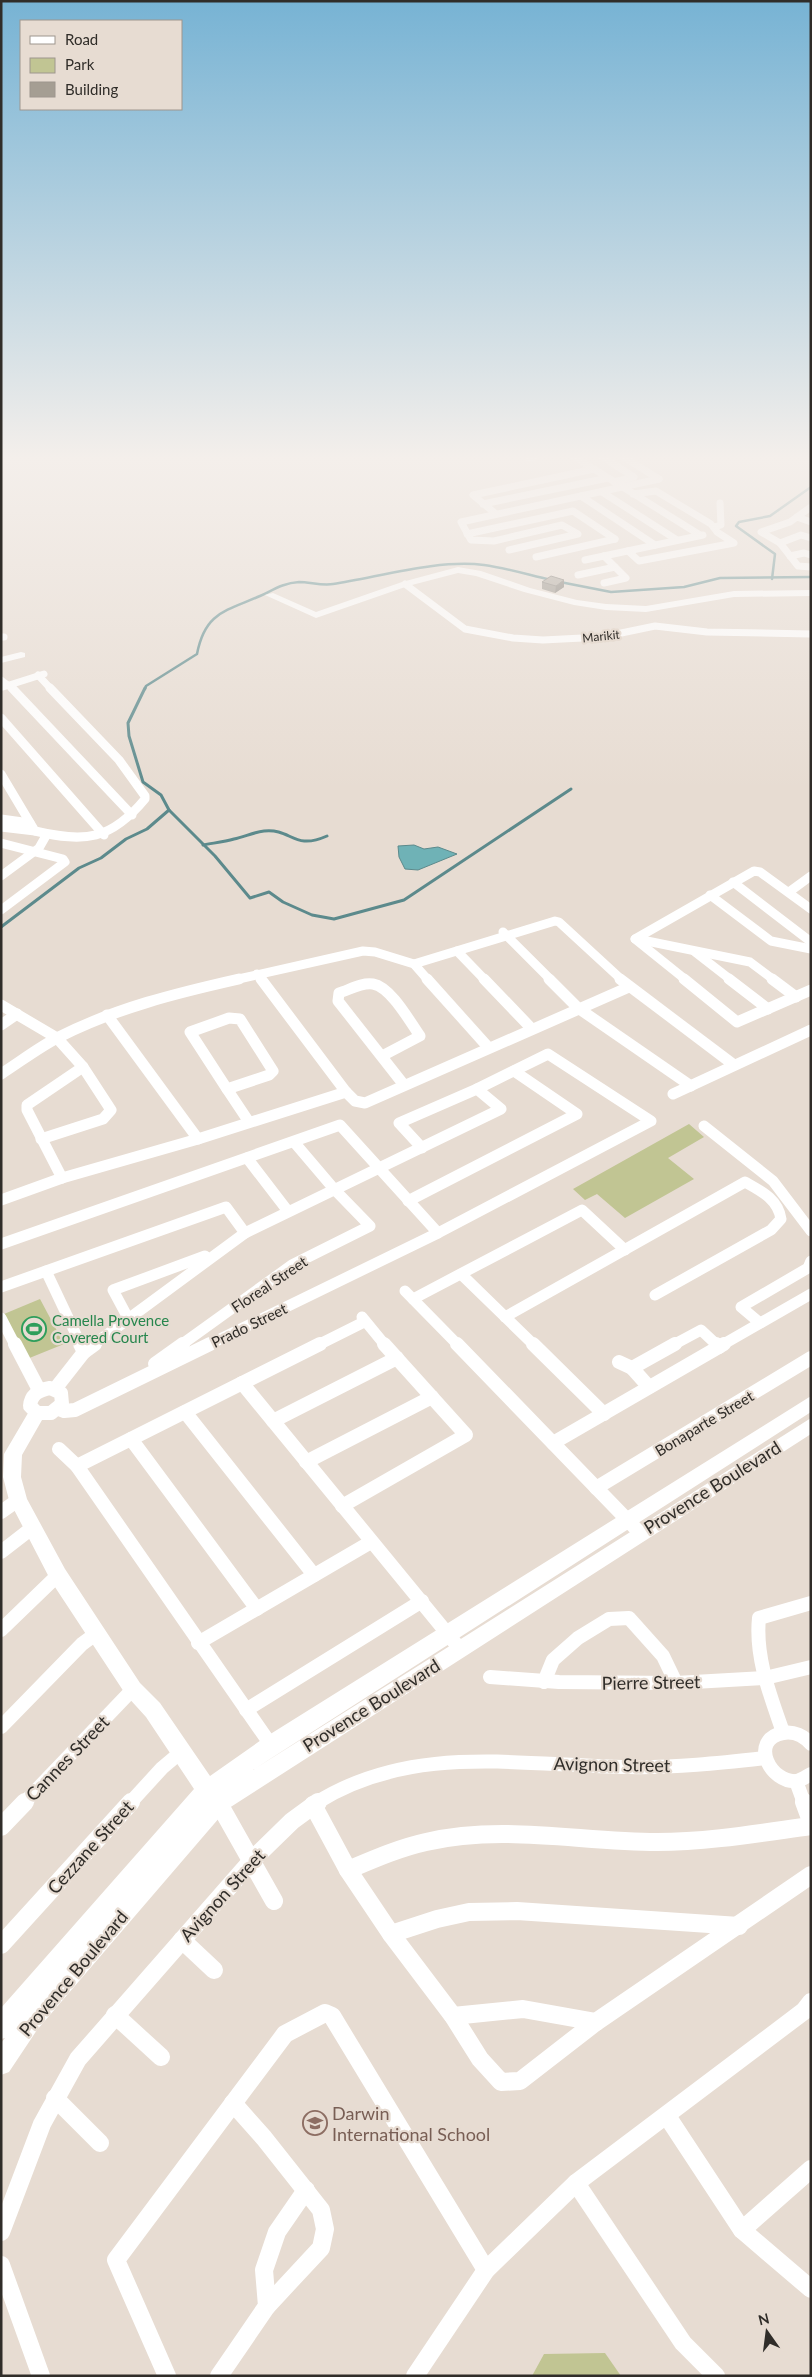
<svg xmlns="http://www.w3.org/2000/svg" width="812" height="2377" viewBox="0 0 812 2377" font-family="Lato,sans-serif">
<rect width="100%" height="100%" fill="#e7dcd2"/>
<g fill="#c1c593">
<polygon points="689,1124 704,1137 668,1158 694,1179 625,1218 597,1194 585,1200 573,1189"/>
<polygon points="40,1299 64,1344 27,1359 4,1314"/>
<polygon points="605,2353 621,2376 532,2376 544,2354"/>
</g>
<polygon fill="#6fb2b6" stroke="#5c8a8c" points="414,845 424,849 438,847 457,854 418,870 405,869 399,857 398,846"/>
<g fill="none" stroke-linecap="round" stroke-linejoin="round">
<g stroke="#5c8a8c" stroke-width="2.5">
<polyline points="772,579 775,554 736,526 739,522 770,516 811,487"/>
<polyline points="560,582 611,592 684,587 720,578 811,577"/>
<path d="M145 689 146 686 197 654C205 612 226 611 260 596 273 590 283 583 299 582 310 582 322 586 333 584 379 577 438 559 484 565 506 568 529 575 551 580"/>
</g>
<g stroke="#5c8a8c" stroke-width="3">
<polyline points="169,810 215,856 250,898 269,892 283,902 312,915 334,919 404,900 571,789"/>
<path d="M203 845C213 843 224 842 234 839 244 837 254 832 264 831 292 828 293 851 327 836"/>
<polyline points="1,927 79,868 101,858 126,839 147,829 169,810 161,795 143,782 129,736 128,723 145,688"/>
</g>
<g stroke="#fff" stroke-width="7">
<polyline points="573,456 700,535"/>
<polyline points="601,456 634,477 614,482"/>
<polyline points="622,456 659,479"/>
<polyline points="529,458 537,456"/>
<polyline points="602,492 677,540"/>
<polyline points="581,496 655,545"/>
<polyline points="483,504 608,478"/>
<polyline points="811,507 790,522 761,532 780,543 798,566 811,567"/>
<polyline points="496,514 473,495 594,469"/>
<polyline points="797,517 811,522"/>
<polyline points="714,527 721,525 720,503"/>
<polyline points="467,534 573,511 615,539"/>
<polyline points="780,543 801,535 811,538"/>
<polyline points="509,550 578,534 562,525 494,541 471,540 461,522 659,479"/>
<polyline points="628,551 639,561 734,543 717,532 711,524 656,491 633,494"/>
<polyline points="604,556 626,578 604,583"/>
<polyline points="790,556 804,553 811,555"/>
<polyline points="536,557 615,539"/>
<polyline points="585,560 703,535"/>
<polyline points="578,575 615,567"/>
<polyline points="405,584 465,629 513,638 543,640 602,637 655,626 707,632 811,634"/>
<polyline points="1,637 4,637"/>
<polyline points="38,675 51,689"/>
<polyline points="1,680 13,689"/>
<polyline points="3,687 44,674"/>
</g>
<g stroke="#fff" stroke-width="9">
<polyline points="12,688 132,815"/>
<polyline points="1,718 104,835"/>
<path d="M1 774 35 831C85 843 111 840 145 799V796L119 760 50 688"/>
<polyline points="1,819 30,823"/>
<polyline points="1,827 35,831"/>
<polyline points="1,843 63,859 65,862 1,910"/>
<polyline points="1,876 39,848 47,834"/>
<polyline points="733,882 811,942"/>
<polyline points="789,892 811,876"/>
<polyline points="710,895 771,941 811,949"/>
<polyline points="503,932 551,980"/>
<polyline points="635,939 686,980"/>
<polyline points="635,939 754,871 760,872 811,909"/>
<polyline points="637,939 750,962 774,980"/>
<polyline points="457,951 485,980"/>
<polyline points="695,952 731,980"/>
<polyline points="414,964 555,921 559,922 622,980"/>
<polyline points="257,974 262,980"/>
<polyline points="234,980 363,951 375,952 414,964 428,980"/>
</g>
<g stroke="#fff" stroke-width="11">
<polyline points="261,979 346,1092 355,1101 365,1103 629,987"/>
<polyline points="427,979 488,1047"/>
<polyline points="484,979 531,1028"/>
<polyline points="549,979 578,1008 691,1086"/>
<polyline points="620,979 734,1065"/>
<polyline points="684,979 737,1022 811,990"/>
<polyline points="729,979 768,1009"/>
<polyline points="772,979 796,997"/>
<polyline points="1,1005 57,1038 83,1067 111,1110 103,1119 41,1139"/>
<polyline points="107,1015 198,1139"/>
<polygon points="229,1018 240,1019 273,1071 269,1075 227,1089 190,1032"/>
<polyline points="1,1025 17,1014"/>
<path d="M382 1056 420 1036C410 1022 391 987 373 984 362 982 349 990 339 993L338 1001 404 1085"/>
<path d="M1 1074C20 1062 39 1047 59 1037 116 1008 177 993 239 979"/>
<polyline points="227,1089 249,1122"/>
<polyline points="673,1094 811,1030"/>
<polyline points="704,1126 773,1181 811,1231"/>
<polyline points="247,1158 287,1210"/>
<polyline points="62,1178 27,1110 27,1105 83,1067"/>
<polyline points="1,1200 62,1178 198,1139 346,1092"/>
<polyline points="408,1201 577,1114 514,1071"/>
<polyline points="1,1244 340,1125 438,1233"/>
<polyline points="46,1271 81,1345"/>
<polyline points="461,1274 534,1345"/>
<polyline points="1,1287 226,1207 245,1233"/>
<polyline points="405,1291 458,1345"/>
<polyline points="413,1299 582,1210 625,1250"/>
<polyline points="362,1317 385,1345"/>
<path d="M505 1317 745 1182C761 1191 778 1199 781 1219L771 1230 655 1295"/>
<polyline points="1,1318 15,1345"/>
<polyline points="128,1318 113,1290 205,1256"/>
<polyline points="760,1323 741,1307 808,1268 811,1261"/>
<polyline points="93,1345 245,1233 501,1109 477,1089"/>
<polyline points="181,1345 292,1265 370,1226 334,1189 294,1142"/>
<polyline points="208,1345 438,1233 651,1121 548,1054 477,1089 399,1123 422,1148"/>
<polyline points="318,1345 364,1322"/>
<polyline points="673,1345 701,1330 717,1345"/>
<polyline points="722,1345 811,1294"/>
</g>
<g stroke="#fff" stroke-width="14">
<polyline points="15,1344 39,1390"/>
<polyline points="80,1344 84,1352"/>
<polyline points="457,1344 640,1533"/>
<polyline points="533,1344 604,1414"/>
<polyline points="716,1344 719,1347"/>
<polyline points="619,1362 632,1368 649,1387"/>
<polyline points="155,1364 183,1344"/>
<polyline points="632,1368 675,1344"/>
<polyline points="242,1383 460,1649"/>
<path d="M50 1388 61 1393 62 1404 51 1413H37L30 1406C31 1394 39 1390 50 1388Z"/>
<polyline points="55,1389 84,1352 95,1344"/>
<polyline points="59,1409 64,1411 75,1410 210,1344"/>
<polyline points="185,1412 314,1575"/>
<polyline points="273,1421 397,1358"/>
<polyline points="131,1439 257,1609"/>
<polyline points="553,1443 724,1344"/>
<polyline points="59,1449 77,1466 271,1745"/>
<polyline points="306,1462 432,1397"/>
<polyline points="77,1466 320,1344"/>
<polyline points="596,1488 811,1358"/>
<polyline points="342,1506 466,1435 384,1344"/>
<polyline points="1,1512 18,1500"/>
<polyline points="1,1552 32,1528"/>
<polyline points="1,1630 58,1575"/>
<polyline points="198,1643 371,1542"/>
<polyline points="490,1677 559,1682 676,1683 765,1678 811,1667"/>
<polyline points="544,1682 553,1660 578,1638 609,1619 629,1618 663,1656 676,1683"/>
<polyline points="246,1710 422,1601"/>
<polyline points="1,1727 82,1644 97,1633"/>
<path d="M783 1732C770 1695 755 1657 759 1618L811 1603"/>
<path d="M811 1744C804 1736 794 1731 783 1733 748 1740 771 1784 797 1781 802 1780 807 1776 811 1774"/>
<polyline points="796,1781 804,1803"/>
<polyline points="217,1801 218,1803"/>
<polyline points="24,1803 133,1689"/>
<polyline points="130,1803 162,1768 181,1752"/>
<path d="M316 1803C413 1742 522 1766 628 1767 674 1768 720 1763 765 1758"/>
</g>
<g stroke="#fff" stroke-width="18">
<polyline points="218,1802 274,1901"/>
<polyline points="804,1802 811,1821"/>
<polyline points="313,1805 348,1870 391,1934 453,2016 480,2059 501,2082 520,2081 596,2022 811,1875"/>
<polyline points="1,1827 25,1802"/>
<path d="M348 1870C374 1859 399 1848 426 1842 502 1824 580 1842 657 1842 708 1842 760 1833 811 1826"/>
<polyline points="391,1934 437,1919 469,1912 517,1911 739,1926"/>
<polyline points="182,1940 214,1970"/>
<polyline points="1,1945 131,1802"/>
<polyline points="115,2015 161,2057"/>
<polyline points="453,2016 523,2009 596,2022"/>
<polyline points="55,2098 100,2143"/>
<polyline points="233,2103 264,2138 321,2210 325,2229 321,2248 267,2306"/>
<polyline points="667,2116 742,2230 811,2289"/>
<polyline points="576,2183 683,2343 716,2376"/>
<polyline points="742,2230 811,2169"/>
<polyline points="1,2232 42,2124 78,2059 255,1857 292,1821 318,1802"/>
<polyline points="1,2265 41,2376"/>
<polyline points="167,2376 116,2260 285,2034 325,2013 332,2016 486,2270"/>
<polyline points="219,2376 267,2306 264,2270 277,2232 306,2190"/>
<polyline points="415,2376 486,2270 576,2183 804,2011 811,2002"/>
</g>
<g fill="#fff" fill-rule="evenodd">
<polygon points="458,567 481,571 530,588 577,600 606,604 646,606 734,591 811,590 811,596 734,597 646,612 606,610 574,605 524,592 476,576 458,573 408,586 316,618 265,595 273,593 316,612 402,582"/>
<polygon points="21,652 25,653 25,657 1,663 1,657"/>
<polygon points="811,1396 811,1412 253,1770 811,1418 811,1434 226,1810 37,2030 9,2072 1,2075 1,2043 5,2038 1,2039 1,2008 194,1789 146,1717 126,1695 51,1581 9,1500 3,1477 4,1454 31,1408 37,1406 43,1408 46,1413 22,1455 21,1477 27,1499 65,1569 140,1683 160,1703 210,1776 264,1738"/>
</g>
</g>
<polygon fill="#8e887e" points="542,582 564,587 555,593 542,589"/>
<polygon fill="#746f67" points="564,580 564,587 555,593 556,586"/>
<polygon fill="#a59e93" stroke="#746f67" points="551,576 564,580 556,586 542,582"/>
<linearGradient id="sky" x2="0" y2="1"><stop stop-color="#77b3d4"/><stop offset="0.58" stop-color="#f4efeb"/><stop offset="1" stop-color="#f4efeb" stop-opacity="0"/></linearGradient>
<rect width="812" height="789" fill="url(#sky)"/>
<defs>
<symbol id="stadium-ring" viewBox="-11 -11 22 22"><circle r="9.5" fill="#e7dcd2" stroke="#2e9e5b" stroke-width="1.5"/><path d="M0-5a6.5 5 0 1 0 0 10a6.5 5 0 1 0 0-10ZM-3.5-1.8h7v3.6h-7Z" fill="#2e9e5b"/></symbol>
<symbol id="school-ring" viewBox="-11 -11 22 22"><circle r="9.5" fill="#e7dcd2" stroke="#8d6e63" stroke-width="1.5"/><path d="M0-5L7-2L0 1L-7-2ZM-4 1L0 2.5L4 1V4Q0 6-4 4Z" fill="#8d6e63"/></symbol>
</defs>
<g fill-rule="evenodd">
<use href="#stadium-ring" x="20" y="1315" width="28" height="28"/>
<use href="#school-ring" x="301" y="2109" width="28" height="28"/>
</g>
<g text-anchor="middle" dominant-baseline="central" stroke-width="4.5" stroke-linejoin="round" paint-order="stroke">
<g font-size="12" fill="#302d29" stroke="#e7dcd2">
<text transform="translate(601 636) rotate(-6)">Marikit</text>
</g>
<g font-size="15" fill="#302d29" stroke="#e7dcd2">
<text transform="translate(269 1284) rotate(-34)">Floreal Street</text>
<text transform="translate(249 1325) rotate(-26)">Prado Street</text>
<text transform="translate(704 1423) rotate(-31)">Bonaparte Street</text>
</g>
<g font-size="15" fill="#27864d" stroke="#e7dcd2" text-anchor="start">
<text x="52" y="1320">Camella Provence<tspan x="52" dy="17">Covered Court</tspan></text>
</g>
<g font-size="18" fill="#302d29" stroke="#e7dcd2">
<text transform="translate(712 1487) rotate(-32)">Provence Boulevard</text>
<text transform="translate(651 1682) rotate(-1)">Pierre Street</text>
<text transform="translate(371 1705) rotate(-32)">Provence Boulevard</text>
<text transform="translate(67 1758) rotate(-46)">Cannes Street</text>
<text transform="translate(612 1764) rotate(1)">Avignon Street</text>
<text transform="translate(90 1847) rotate(-48)">Cezzane Street</text>
<text transform="translate(222 1895) rotate(-48)">Avignon Street</text>
<text transform="translate(73 1973) rotate(-50)">Provence Boulevard</text>
</g>
<g font-size="18" fill="#785e54" stroke="#e7dcd2" text-anchor="start">
<text x="332" y="2113">Darwin<tspan x="332" dy="21">International School</tspan></text>
</g>
</g>
<rect width="812" height="2377" fill="none" stroke="#302d29" stroke-width="5"/>
<rect x="20" y="20" width="162" height="90" fill="#e7dcd2" stroke="#9e968e"/>
<rect x="30" y="36" width="25" height="8" fill="#ffffff" stroke="#9e968e"/>
<text x="65" y="45" font-size="15" fill="#302d29">Road</text>
<rect x="30" y="58" width="25" height="15" fill="#c1c593" stroke="#9e968e"/>
<text x="65" y="70" font-size="15" fill="#302d29">Park</text>
<rect x="30" y="82" width="25" height="15" fill="#a59e93" stroke="#9e968e"/>
<text x="65" y="95" font-size="15" fill="#302d29">Building</text>
<g transform="translate(767 2332) rotate(346)" stroke="#e7dcd2" stroke-width="4" paint-order="stroke">
<path d="M0-4L9 19L0 12L-9 19Z" fill="#302d29"/>
<text y="-8" font-size="14" font-weight="bold" text-anchor="middle" fill="#302d29">N</text>
</g>
</svg>
